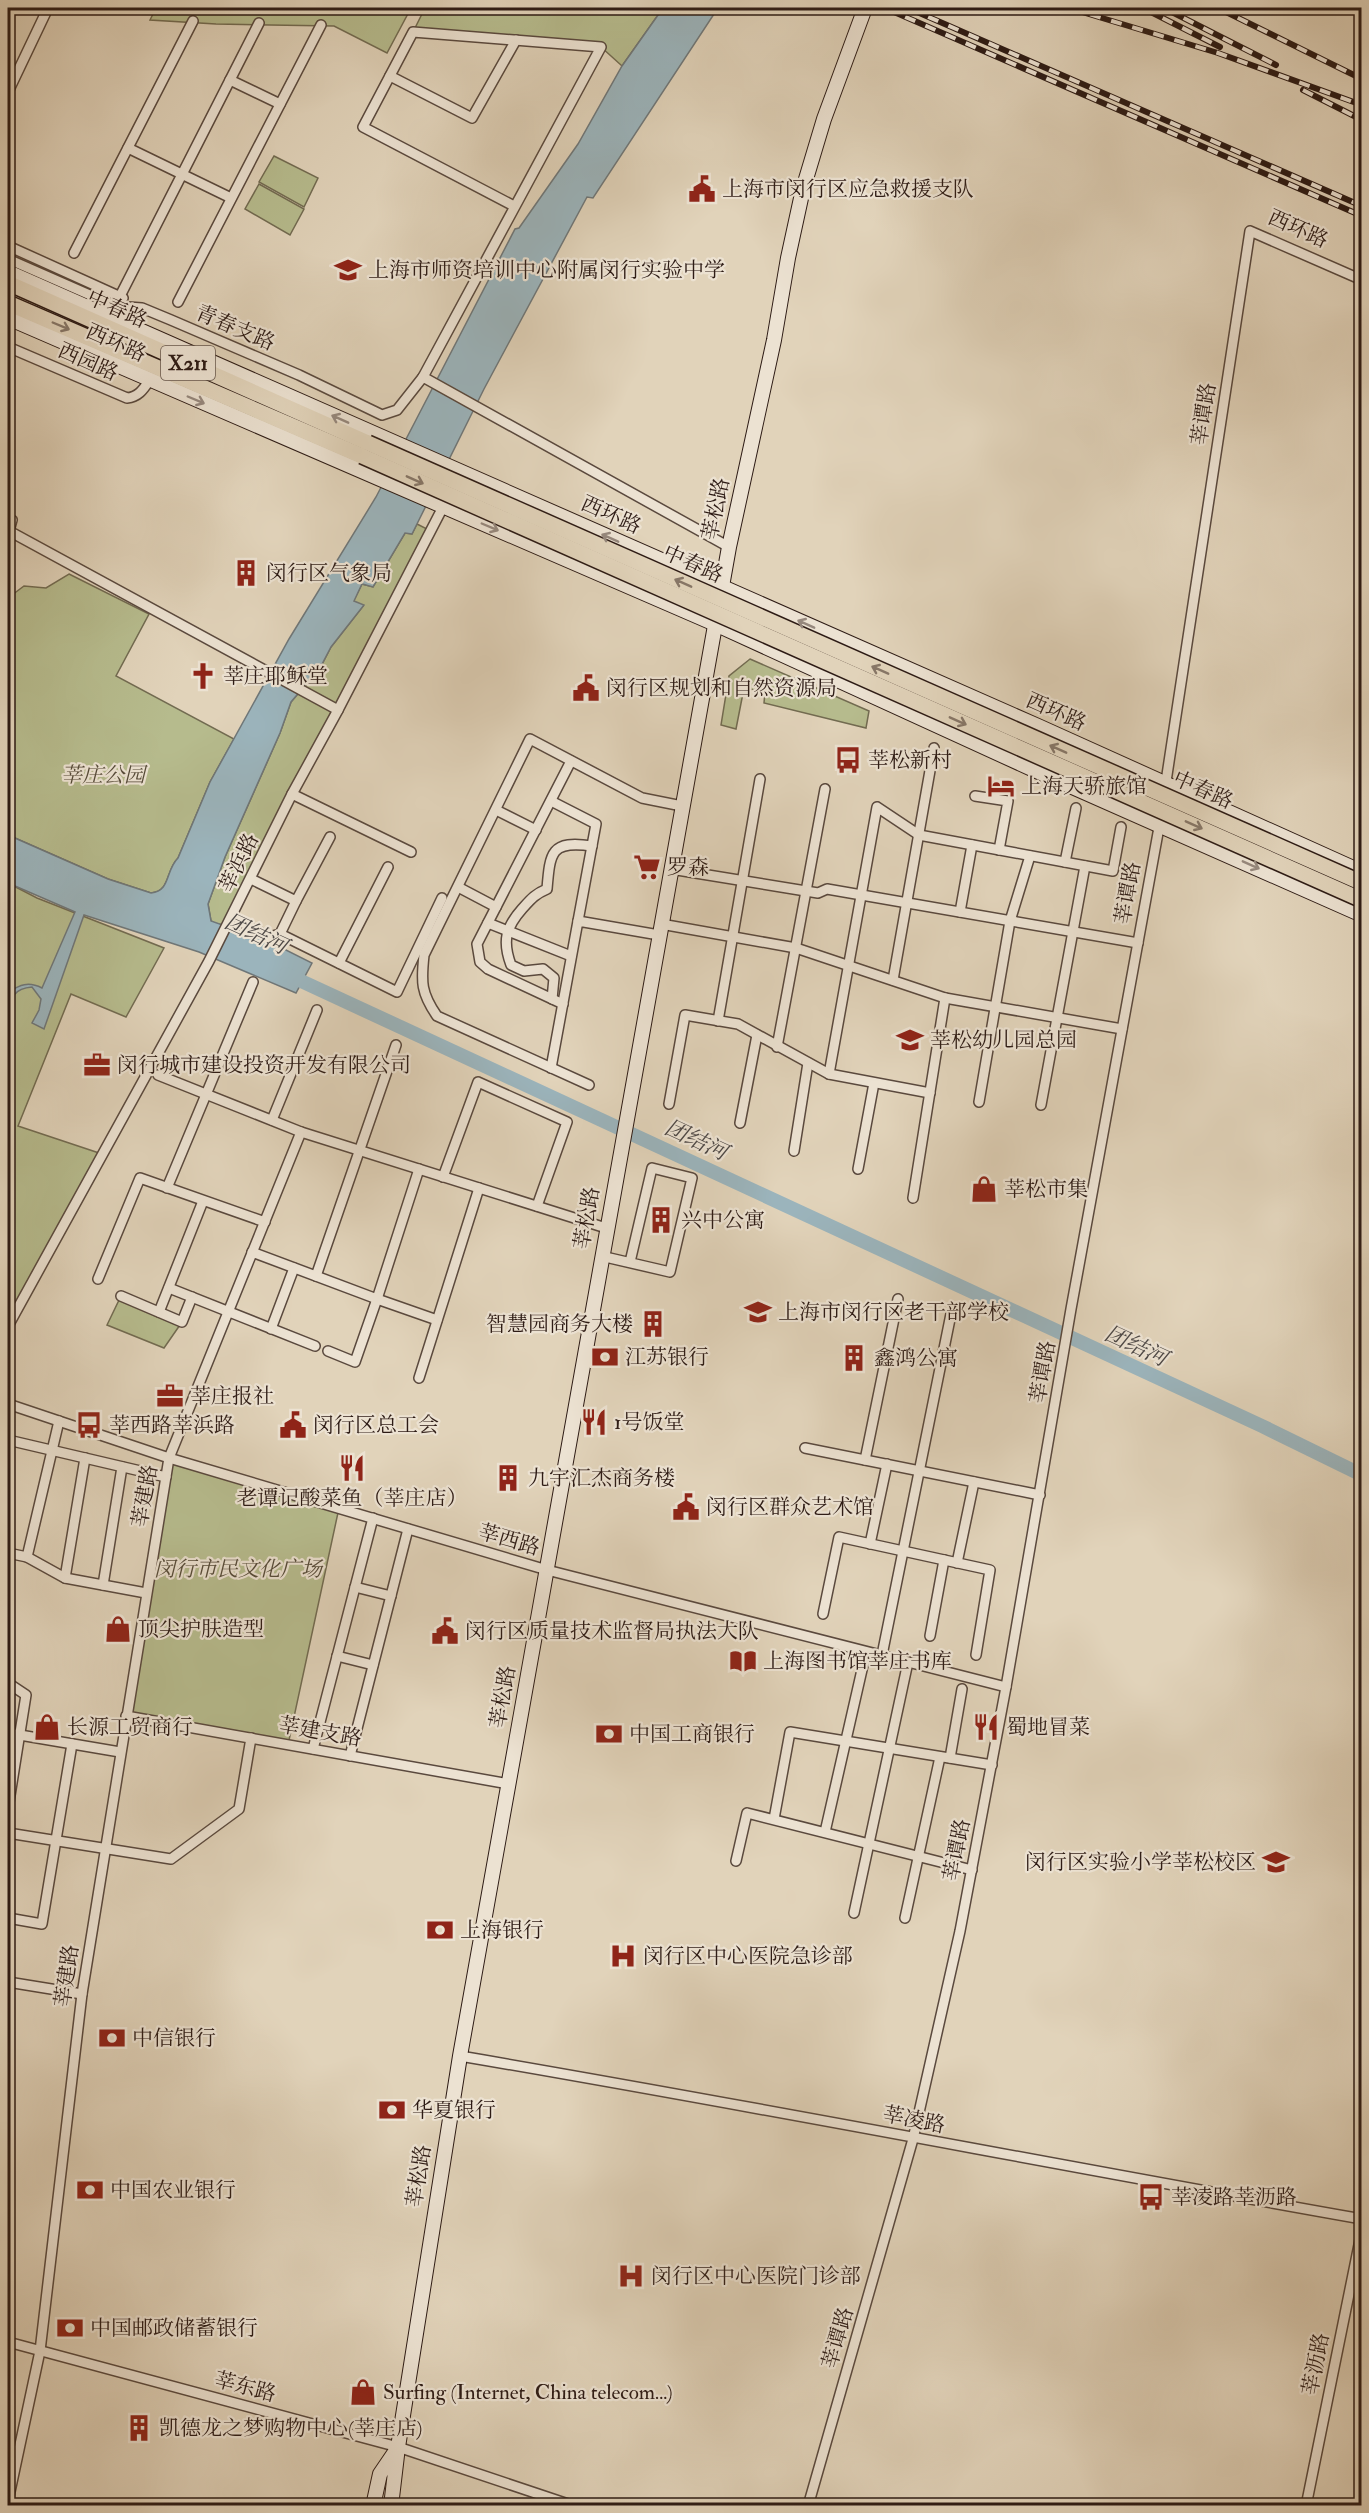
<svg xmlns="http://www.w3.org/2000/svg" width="1369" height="2513" viewBox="0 0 1369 2513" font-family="'IM FELL Double Pica','Noto Serif SC',serif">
<rect width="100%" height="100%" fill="#e1d3ba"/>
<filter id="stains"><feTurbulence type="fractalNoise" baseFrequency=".00333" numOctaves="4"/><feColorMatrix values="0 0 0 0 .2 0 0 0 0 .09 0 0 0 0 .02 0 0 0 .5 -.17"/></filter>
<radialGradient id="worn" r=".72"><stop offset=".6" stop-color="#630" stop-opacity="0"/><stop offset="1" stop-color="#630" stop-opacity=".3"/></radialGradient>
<g fill="#b6bb8d" stroke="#726b51" stroke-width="1.5">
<polygon points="156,8 411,8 387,53 334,26 216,24 150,20"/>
<polygon points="425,8 663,8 622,66 601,47 413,32"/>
<polygon points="274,156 318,178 304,207 259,182"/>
<polygon points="259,184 304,209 290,235 245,209"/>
<polygon points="417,524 431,531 228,925 216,924 211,921 208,904 225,857 280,733 291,702 320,668 331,647 363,606 353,602 362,584 373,587 405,533 412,534"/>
<path d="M69 574 149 614 116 676 234 739 210 782 178 858C165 871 171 891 151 893L108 879 8 835V598L24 586 46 588Z"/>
<polygon points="750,659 869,711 866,728 764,703 765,692 744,688 736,729 721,725 729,676"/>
<polygon points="8,883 37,898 164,948 126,1017 71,994 18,1126 102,1154 8,1326"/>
<polygon points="121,1296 182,1322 164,1348 107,1325"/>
<polygon points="169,1458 339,1508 288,1745 126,1716"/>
</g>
<path fill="#9bb4bc" stroke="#6f7779" stroke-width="1.5" d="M663 8H718L593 198 587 197 484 389 412 534 405 533 373 587 362 584 354 601 364 605 331 647 320 668 291 702 280 733 225 857 208 904 211 921 270 942 312 963 296 993 199 952 84 915 44 1029 32 1023 39 1010 41 999 32 987C11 989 12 999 8 1017V992C20 985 28 981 42 988L75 912 8 883V835L108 879 151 893C171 891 165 871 178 858L210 782 289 639 376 497 515 229 519 228 578 144 622 66Z"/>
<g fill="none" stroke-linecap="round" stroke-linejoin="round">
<polyline stroke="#9bb4bc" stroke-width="14" points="286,974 1262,1426 1362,1475"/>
<defs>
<g id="street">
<polyline points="390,76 472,118 516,40"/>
<polyline points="230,80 280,104"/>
<polyline points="8,92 48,8"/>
<polyline points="128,148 231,198"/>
<polyline points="8,246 123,298"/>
<polyline points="74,253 193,21"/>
<polyline points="8,259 115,306 142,308 171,320 299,375 382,415 397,410 423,377 729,547"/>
<polyline points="178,302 321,25"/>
<polyline points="115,306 259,23"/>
<path d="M8 347 127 398C138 397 143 390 149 381"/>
<polyline points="423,377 601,47 413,32 363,127 514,206"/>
<polyline points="8,518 12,520 9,531 338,710"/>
<polyline points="1165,788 1250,231 1362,280"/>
<polyline points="292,794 411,852"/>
<polyline points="975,796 1008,801 999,850"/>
<polyline points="551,801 596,824 578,921"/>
<polyline points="496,810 536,830"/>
<polyline points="1065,862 1076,808"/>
<polyline points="671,869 818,893 827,889 1138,943"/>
<polyline points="251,879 296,901 330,837"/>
<polyline points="458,887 496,907"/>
<polyline points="296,901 280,934 397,992 442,898"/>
<polyline points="960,912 972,845"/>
<polyline points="488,923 571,956"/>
<polyline points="661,924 796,948 945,998 1122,1029"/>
<polyline points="246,925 269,937 280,934"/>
<polyline points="339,963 388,867"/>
<polyline points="893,980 934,748"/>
<path d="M552 999 554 978 543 969 524 971 511 965C502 941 506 927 522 909 531 899 535 894 547 889 550 852 551 840 592 846"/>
<polyline points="563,1004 488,969 480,962 477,944 571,761"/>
<polyline points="718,1021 760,779"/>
<polyline points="777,1047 825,789"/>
<polyline points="551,1068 578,921 659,935"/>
<polyline points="829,1074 877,807 919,835 1113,871 1121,827"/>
<polyline points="158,1075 301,1132 606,1228"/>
<path d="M589 1085 437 1016C421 993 421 982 424 955L530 739 642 798 682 806"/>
<polyline points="979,1102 1010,921 1030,856"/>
<polyline points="669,1104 685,1015 738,1024 829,1074 930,1093"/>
<polyline points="1041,1105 1085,866"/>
<polyline points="272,1120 317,1010"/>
<polyline points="740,1123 757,1035"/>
<polyline points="794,1151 808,1063"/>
<polyline points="858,1169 874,1083"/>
<polyline points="443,1177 478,1082 567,1122 537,1206"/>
<polyline points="167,1188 253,982"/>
<polyline points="913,1198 945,998"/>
<polyline points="252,1252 377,1299 419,1169"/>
<polyline points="601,1256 670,1272 692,1178 652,1168 630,1262"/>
<polyline points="316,1276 396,1045"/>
<polyline points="98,1279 140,1178 265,1222"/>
<polyline points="169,1288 315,1346"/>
<polyline points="121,1296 182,1322 192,1297"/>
<polyline points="159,1312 203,1201"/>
<polyline points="8,1326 209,961 292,794 338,710 443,507"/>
<polyline points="271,1329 294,1268"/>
<polyline points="328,1351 355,1362 377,1299 437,1320"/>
<polyline points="419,1378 479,1188"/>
<polyline points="8,1404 169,1458 547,1570 1006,1687"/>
<polyline points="8,1440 166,1477"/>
<polyline points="805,1448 1040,1495"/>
<polyline points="865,1460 898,1299"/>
<polyline points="870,1544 887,1464"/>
<polyline points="8,1553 27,1557 65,1578 146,1593"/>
<polyline points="27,1557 59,1421"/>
<polyline points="957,1563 974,1482"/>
<polyline points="65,1578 85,1458"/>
<polyline points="103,1585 122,1467"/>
<polyline points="355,1587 391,1596"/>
<polyline points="823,1614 839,1537 990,1570 976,1655"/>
<polyline points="930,1636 944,1560"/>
<polyline points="882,1655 951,1314"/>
<polyline points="337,1656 373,1665"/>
<polyline points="8,1683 26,1695 8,1808"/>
<polyline points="126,1716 509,1784"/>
<polyline points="8,1733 120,1752"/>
<polyline points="313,1749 373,1518"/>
<polyline points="350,1756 408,1529"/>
<polyline points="950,1758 962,1689"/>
<polyline points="774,1819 790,1732 992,1765"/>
<polyline points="825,1832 864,1661"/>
<polyline points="8,1833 171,1859 239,1809 251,1738"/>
<polyline points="736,1861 747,1813 972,1870"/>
<polyline points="854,1913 908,1662"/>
<polyline points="8,1918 42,1924 72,1744"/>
<polyline points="905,1918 940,1757"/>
<polyline points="8,1982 82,1994"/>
<path d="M460 2056C761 2107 1061 2166 1362 2219"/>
<polyline points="8,2342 398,2447 574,2506"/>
<polyline points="8,2501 40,2351 82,1994 169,1458 301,1132"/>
<polyline points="808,2506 913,2139 960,1931 1006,1687 1071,1309 1160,822"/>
<polyline points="1306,2506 1362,2230"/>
</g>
<g id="secondary">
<polyline points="8,272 1038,726 1362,872"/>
<polyline points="8,318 715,624 1045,775 1362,915"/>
<polyline points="373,2506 380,2474 397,2449"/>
<polyline points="391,2506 398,2447 460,2056 729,547 774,340 788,258 803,189 824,119 865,8"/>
</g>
<g id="primary">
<polyline points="8,283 368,443"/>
<polyline points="8,303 362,456"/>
</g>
</defs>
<use href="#street" stroke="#5a493e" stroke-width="12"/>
<use href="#secondary" stroke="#2d1b15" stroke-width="16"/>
<use href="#primary" stroke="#2d1b15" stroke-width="18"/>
<use href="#street" stroke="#ece2d2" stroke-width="9"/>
<use href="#secondary" stroke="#ece2d2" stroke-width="14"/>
<use href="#primary" stroke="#e1d3ba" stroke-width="15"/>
<defs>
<g id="rail">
<polyline points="885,8 1362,216"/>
<polyline points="908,8 1362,206"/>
<polyline points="1069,8 1218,53 1362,105"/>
<polyline points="1143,8 1220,47"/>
<polyline points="1164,8 1276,65"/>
<polyline points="1218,8 1362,79"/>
<polyline points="1303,90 1362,120"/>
</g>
</defs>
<use href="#rail" stroke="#2d1b15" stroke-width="6"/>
<use href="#rail" stroke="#ece2d2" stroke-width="4" stroke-dasharray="11" stroke-linecap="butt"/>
<defs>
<g id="primary-bridge">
<polyline points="368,443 1362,883"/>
<polyline points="362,456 1362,900"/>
</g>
</defs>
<use href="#primary-bridge" stroke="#2d1b15" stroke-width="18" stroke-linecap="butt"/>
<use href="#primary-bridge" stroke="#e1d3ba" stroke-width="15"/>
</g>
<defs><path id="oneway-shaft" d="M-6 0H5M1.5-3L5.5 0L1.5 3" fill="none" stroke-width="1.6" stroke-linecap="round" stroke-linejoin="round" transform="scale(1.5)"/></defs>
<g stroke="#877768">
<use href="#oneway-shaft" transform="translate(61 326) rotate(23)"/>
<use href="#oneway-shaft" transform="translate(415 480) rotate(24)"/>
<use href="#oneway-shaft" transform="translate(683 583) rotate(-156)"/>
<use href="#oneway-shaft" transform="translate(880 670) rotate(-156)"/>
<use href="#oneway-shaft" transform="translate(958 721) rotate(24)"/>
<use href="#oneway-shaft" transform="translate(1058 749) rotate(-156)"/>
<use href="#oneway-shaft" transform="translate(1194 825) rotate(24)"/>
</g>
<g stroke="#96887d">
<use href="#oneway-shaft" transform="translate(196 400) rotate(23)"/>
<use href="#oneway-shaft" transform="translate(340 419) rotate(-156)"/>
<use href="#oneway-shaft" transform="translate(490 527) rotate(23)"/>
<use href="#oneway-shaft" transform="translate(610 538) rotate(-156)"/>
<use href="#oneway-shaft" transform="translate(806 624) rotate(-156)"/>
<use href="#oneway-shaft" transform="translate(1251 865) rotate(24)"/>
</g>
<defs>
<symbol id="civic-bare" viewBox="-9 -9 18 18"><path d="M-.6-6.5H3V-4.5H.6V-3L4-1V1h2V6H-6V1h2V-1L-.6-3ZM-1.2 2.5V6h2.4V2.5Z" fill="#8f2418" stroke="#ece2d2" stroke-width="2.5" paint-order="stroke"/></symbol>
<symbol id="school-bare" viewBox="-9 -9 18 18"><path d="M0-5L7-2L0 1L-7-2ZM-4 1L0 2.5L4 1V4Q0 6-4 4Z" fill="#8f2418" stroke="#ece2d2" stroke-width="2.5" paint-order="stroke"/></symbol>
<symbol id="building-bare" viewBox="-9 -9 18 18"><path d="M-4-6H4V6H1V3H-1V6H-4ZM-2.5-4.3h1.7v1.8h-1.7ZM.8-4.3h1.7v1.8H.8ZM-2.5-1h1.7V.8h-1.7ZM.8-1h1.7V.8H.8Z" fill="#8f2418" stroke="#ece2d2" stroke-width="2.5" paint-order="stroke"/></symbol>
<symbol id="church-bare" viewBox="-9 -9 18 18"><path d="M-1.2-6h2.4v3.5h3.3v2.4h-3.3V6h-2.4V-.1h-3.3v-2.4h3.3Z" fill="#8f2418" stroke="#ece2d2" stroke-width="2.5" paint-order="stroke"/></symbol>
<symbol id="bus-bare" viewBox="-9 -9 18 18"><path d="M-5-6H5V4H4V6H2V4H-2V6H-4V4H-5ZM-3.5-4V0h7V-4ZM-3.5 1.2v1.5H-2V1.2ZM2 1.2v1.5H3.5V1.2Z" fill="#8f2418" stroke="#ece2d2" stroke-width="2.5" paint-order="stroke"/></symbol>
<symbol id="hotel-bare" viewBox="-9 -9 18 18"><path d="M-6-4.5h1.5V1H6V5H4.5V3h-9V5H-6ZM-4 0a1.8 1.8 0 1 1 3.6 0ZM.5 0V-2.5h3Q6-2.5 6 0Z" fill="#8f2418" stroke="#ece2d2" stroke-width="2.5" paint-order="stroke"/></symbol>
<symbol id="supermarket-bare" viewBox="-9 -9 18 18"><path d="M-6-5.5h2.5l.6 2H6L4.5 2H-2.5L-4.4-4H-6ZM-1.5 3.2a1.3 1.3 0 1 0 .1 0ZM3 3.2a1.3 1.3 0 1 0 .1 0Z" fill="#8f2418" stroke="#ece2d2" stroke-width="2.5" paint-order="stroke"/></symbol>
<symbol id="office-bare" viewBox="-9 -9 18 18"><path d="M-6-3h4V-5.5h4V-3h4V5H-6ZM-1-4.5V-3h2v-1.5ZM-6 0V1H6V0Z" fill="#8f2418" stroke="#ece2d2" stroke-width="2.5" paint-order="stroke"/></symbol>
<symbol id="shop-bare" viewBox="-9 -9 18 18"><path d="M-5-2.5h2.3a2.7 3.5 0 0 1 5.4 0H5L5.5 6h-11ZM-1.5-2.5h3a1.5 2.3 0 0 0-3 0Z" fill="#8f2418" stroke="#ece2d2" stroke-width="2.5" paint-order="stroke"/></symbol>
<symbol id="university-bare" viewBox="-9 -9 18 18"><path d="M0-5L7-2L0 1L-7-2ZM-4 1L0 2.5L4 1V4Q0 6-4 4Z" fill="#8f2418" stroke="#ece2d2" stroke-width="2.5" paint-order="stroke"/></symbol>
<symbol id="bank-bare" viewBox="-9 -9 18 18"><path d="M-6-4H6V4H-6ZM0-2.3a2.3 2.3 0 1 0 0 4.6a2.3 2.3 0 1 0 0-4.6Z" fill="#8f2418" stroke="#ece2d2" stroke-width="2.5" paint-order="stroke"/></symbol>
<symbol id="restaurant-bare" viewBox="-9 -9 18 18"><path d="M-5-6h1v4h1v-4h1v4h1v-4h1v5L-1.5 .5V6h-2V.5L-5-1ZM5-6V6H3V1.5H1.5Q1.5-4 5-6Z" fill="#8f2418" stroke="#ece2d2" stroke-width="2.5" paint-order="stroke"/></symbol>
<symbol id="library-bare" viewBox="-9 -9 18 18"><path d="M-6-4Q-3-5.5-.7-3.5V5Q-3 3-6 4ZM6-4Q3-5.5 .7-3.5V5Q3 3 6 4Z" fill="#8f2418" stroke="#ece2d2" stroke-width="2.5" paint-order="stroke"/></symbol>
<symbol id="hospital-bare" viewBox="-9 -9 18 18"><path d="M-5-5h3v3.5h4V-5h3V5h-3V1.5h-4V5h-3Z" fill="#8f2418" stroke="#ece2d2" stroke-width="2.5" paint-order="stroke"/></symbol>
</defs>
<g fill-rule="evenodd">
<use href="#civic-bare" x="683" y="170" width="38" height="38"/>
<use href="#school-bare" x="329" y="251" width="38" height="38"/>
<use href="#building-bare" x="227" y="554" width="38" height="38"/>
<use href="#church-bare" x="184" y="657" width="38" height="38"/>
<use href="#civic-bare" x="567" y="669" width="38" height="38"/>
<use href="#bus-bare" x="829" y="741" width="38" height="38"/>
<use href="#hotel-bare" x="982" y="767" width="38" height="38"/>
<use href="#supermarket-bare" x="628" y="848" width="38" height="38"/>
<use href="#school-bare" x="891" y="1021" width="38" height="38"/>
<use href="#office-bare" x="78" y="1046" width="38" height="38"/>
<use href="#shop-bare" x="965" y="1170" width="38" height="38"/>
<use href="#building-bare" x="642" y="1201" width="38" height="38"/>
<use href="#university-bare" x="739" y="1293" width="38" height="38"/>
<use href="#building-bare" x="634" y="1305" width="38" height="38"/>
<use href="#bank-bare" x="586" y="1338" width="38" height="38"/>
<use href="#building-bare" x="835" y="1339" width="38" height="38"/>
<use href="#office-bare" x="151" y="1377" width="38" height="38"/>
<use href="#restaurant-bare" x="575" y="1403" width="38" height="38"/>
<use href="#bus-bare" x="70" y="1406" width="38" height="38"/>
<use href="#civic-bare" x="274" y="1406" width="38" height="38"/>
<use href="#restaurant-bare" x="333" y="1449" width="38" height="38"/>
<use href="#building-bare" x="489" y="1459" width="38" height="38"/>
<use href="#civic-bare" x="667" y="1488" width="38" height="38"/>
<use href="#shop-bare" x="99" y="1610" width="38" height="38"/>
<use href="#civic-bare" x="426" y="1612" width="38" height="38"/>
<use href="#library-bare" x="724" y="1642" width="38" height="38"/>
<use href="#shop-bare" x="28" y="1708" width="38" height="38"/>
<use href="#restaurant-bare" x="967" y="1708" width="38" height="38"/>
<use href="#bank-bare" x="590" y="1715" width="38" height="38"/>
<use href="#school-bare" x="1257" y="1843" width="38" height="38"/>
<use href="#bank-bare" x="421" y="1911" width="38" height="38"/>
<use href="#hospital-bare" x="604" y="1937" width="38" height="38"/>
<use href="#bank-bare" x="93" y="2019" width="38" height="38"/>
<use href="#bank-bare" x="373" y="2091" width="38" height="38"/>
<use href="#bank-bare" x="71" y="2171" width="38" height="38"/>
<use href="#bus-bare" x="1132" y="2178" width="38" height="38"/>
<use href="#hospital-bare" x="612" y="2257" width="38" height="38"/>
<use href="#bank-bare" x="51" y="2309" width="38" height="38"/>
<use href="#shop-bare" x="344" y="2373" width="38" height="38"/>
<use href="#building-bare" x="120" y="2409" width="38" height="38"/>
</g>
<g text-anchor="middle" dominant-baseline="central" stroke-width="4.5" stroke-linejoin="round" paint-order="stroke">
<rect fill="#ece2d2" stroke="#66574e" stroke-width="1.5" x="161" y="346" width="54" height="34" rx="4.5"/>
<g font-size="20" font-weight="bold" fill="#2d1b15">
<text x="188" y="363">X211</text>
</g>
<g font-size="21" fill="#2d1b15" stroke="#ece2d2" text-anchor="start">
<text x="722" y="189">上海市闵行区应急救援支队</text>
<text x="368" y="270">上海市师资培训中心附属闵行实验中学</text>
<text x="266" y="573">闵行区气象局</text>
<text x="223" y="676">莘庄耶稣堂</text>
<text x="606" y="688">闵行区规划和自然资源局</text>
<text x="868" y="760">莘松新村</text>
<text x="1021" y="786">上海天骄旅馆</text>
<text x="667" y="867">罗森</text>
<text x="930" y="1040">莘松幼儿园总园</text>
<text x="117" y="1065">闵行城市建设投资开发有限公司</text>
<text x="1004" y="1189">莘松市集</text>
<text x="681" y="1220">兴中公寓</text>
<text x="778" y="1312">上海市闵行区老干部学校</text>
<text x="633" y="1324" text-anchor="end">智慧园商务大楼</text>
<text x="625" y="1357">江苏银行</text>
<text x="874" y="1358">鑫鸿公寓</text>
<text x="190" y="1396">莘庄报社</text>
<text x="614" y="1422">1号饭堂</text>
<text x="109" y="1425">莘西路莘浜路</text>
<text x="313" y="1425">闵行区总工会</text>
<text x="528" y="1478">九宇汇杰商务楼</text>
<text x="352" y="1498" text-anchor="middle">老谭记酸菜鱼（莘庄店）</text>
<text x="706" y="1507">闵行区群众艺术馆</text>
<text x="138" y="1629">顶尖护肤造型</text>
<text x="465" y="1631">闵行区质量技术监督局执法大队</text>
<text x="763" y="1661">上海图书馆莘庄书库</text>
<text x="67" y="1727">长源工贸商行</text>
<text x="1006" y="1727">蜀地冒菜</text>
<text x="629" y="1734">中国工商银行</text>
<text x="1256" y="1862" text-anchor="end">闵行区实验小学莘松校区</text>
<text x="460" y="1930">上海银行</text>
<text x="643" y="1956">闵行区中心医院急诊部</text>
<text x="132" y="2038">中信银行</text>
<text x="412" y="2110">华夏银行</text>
<text x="110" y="2190">中国农业银行</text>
<text x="1171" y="2197">莘凌路莘沥路</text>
<text x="651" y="2276">闵行区中心医院门诊部</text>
<text x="90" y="2328">中国邮政储蓄银行</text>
<text x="383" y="2392">Surfing (Internet, China telecom...)</text>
<text x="159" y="2428">凯德龙之梦购物中心(莘庄店)</text>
</g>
<g font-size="21" fill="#2d1b15" stroke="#ece2d2">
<text transform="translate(1298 229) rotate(24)">西环路</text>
<text transform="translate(117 309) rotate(24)">中春路</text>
<text transform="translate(235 328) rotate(23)">青春支路</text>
<text transform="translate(116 343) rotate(24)">西环路</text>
<text transform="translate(88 362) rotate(24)">西园路</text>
<text transform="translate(1204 414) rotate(-81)">莘谭路</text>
<text transform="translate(716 509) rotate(-78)">莘松路</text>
<text transform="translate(611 515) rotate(24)">西环路</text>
<text transform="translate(693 564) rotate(24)">中春路</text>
<text transform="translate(1056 712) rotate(24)">西环路</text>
<text transform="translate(1203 790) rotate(24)">中春路</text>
<text transform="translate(239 863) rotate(-64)">莘浜路</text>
<text transform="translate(1128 893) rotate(-80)">莘谭路</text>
<text transform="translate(587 1218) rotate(-80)">莘松路</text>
<text transform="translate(1043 1372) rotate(-80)">莘谭路</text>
<text transform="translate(145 1496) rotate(-80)">莘建路</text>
<text transform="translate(509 1540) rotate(16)">莘西路</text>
<text transform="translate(503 1697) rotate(-80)">莘松路</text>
<text transform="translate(320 1732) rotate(10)">莘建支路</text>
<text transform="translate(957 1850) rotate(-79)">莘谭路</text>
<text transform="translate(67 1976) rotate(-82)">莘建路</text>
<text transform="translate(914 2120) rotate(11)">莘凌路</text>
<text transform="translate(419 2176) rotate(-81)">莘松路</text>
<text transform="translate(838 2338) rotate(-74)">莘谭路</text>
<text transform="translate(1316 2364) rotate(-79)">莘沥路</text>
<text transform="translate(245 2387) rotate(15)">莘东路</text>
</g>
<g font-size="21" font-style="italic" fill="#564b39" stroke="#ece2d2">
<text x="103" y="775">莘庄公园</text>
<text x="238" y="1569">闵行市民文化广场</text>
</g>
<g font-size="22" font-style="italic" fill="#4e4947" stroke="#ece2d2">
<text transform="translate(256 934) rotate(25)">团结河</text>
<text transform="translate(696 1140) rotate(25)">团结河</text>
<text transform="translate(1136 1346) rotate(25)">团结河</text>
</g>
</g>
<rect width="1369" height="2513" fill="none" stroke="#e1d3ba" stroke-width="30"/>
<rect x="9" y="9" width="1351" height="2495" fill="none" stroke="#2d1b15" stroke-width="3"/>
<rect x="15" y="15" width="1339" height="2483" fill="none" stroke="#2d1b15" stroke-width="1.5"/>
<rect width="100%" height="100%" filter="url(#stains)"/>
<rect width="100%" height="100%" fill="url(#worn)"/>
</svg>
